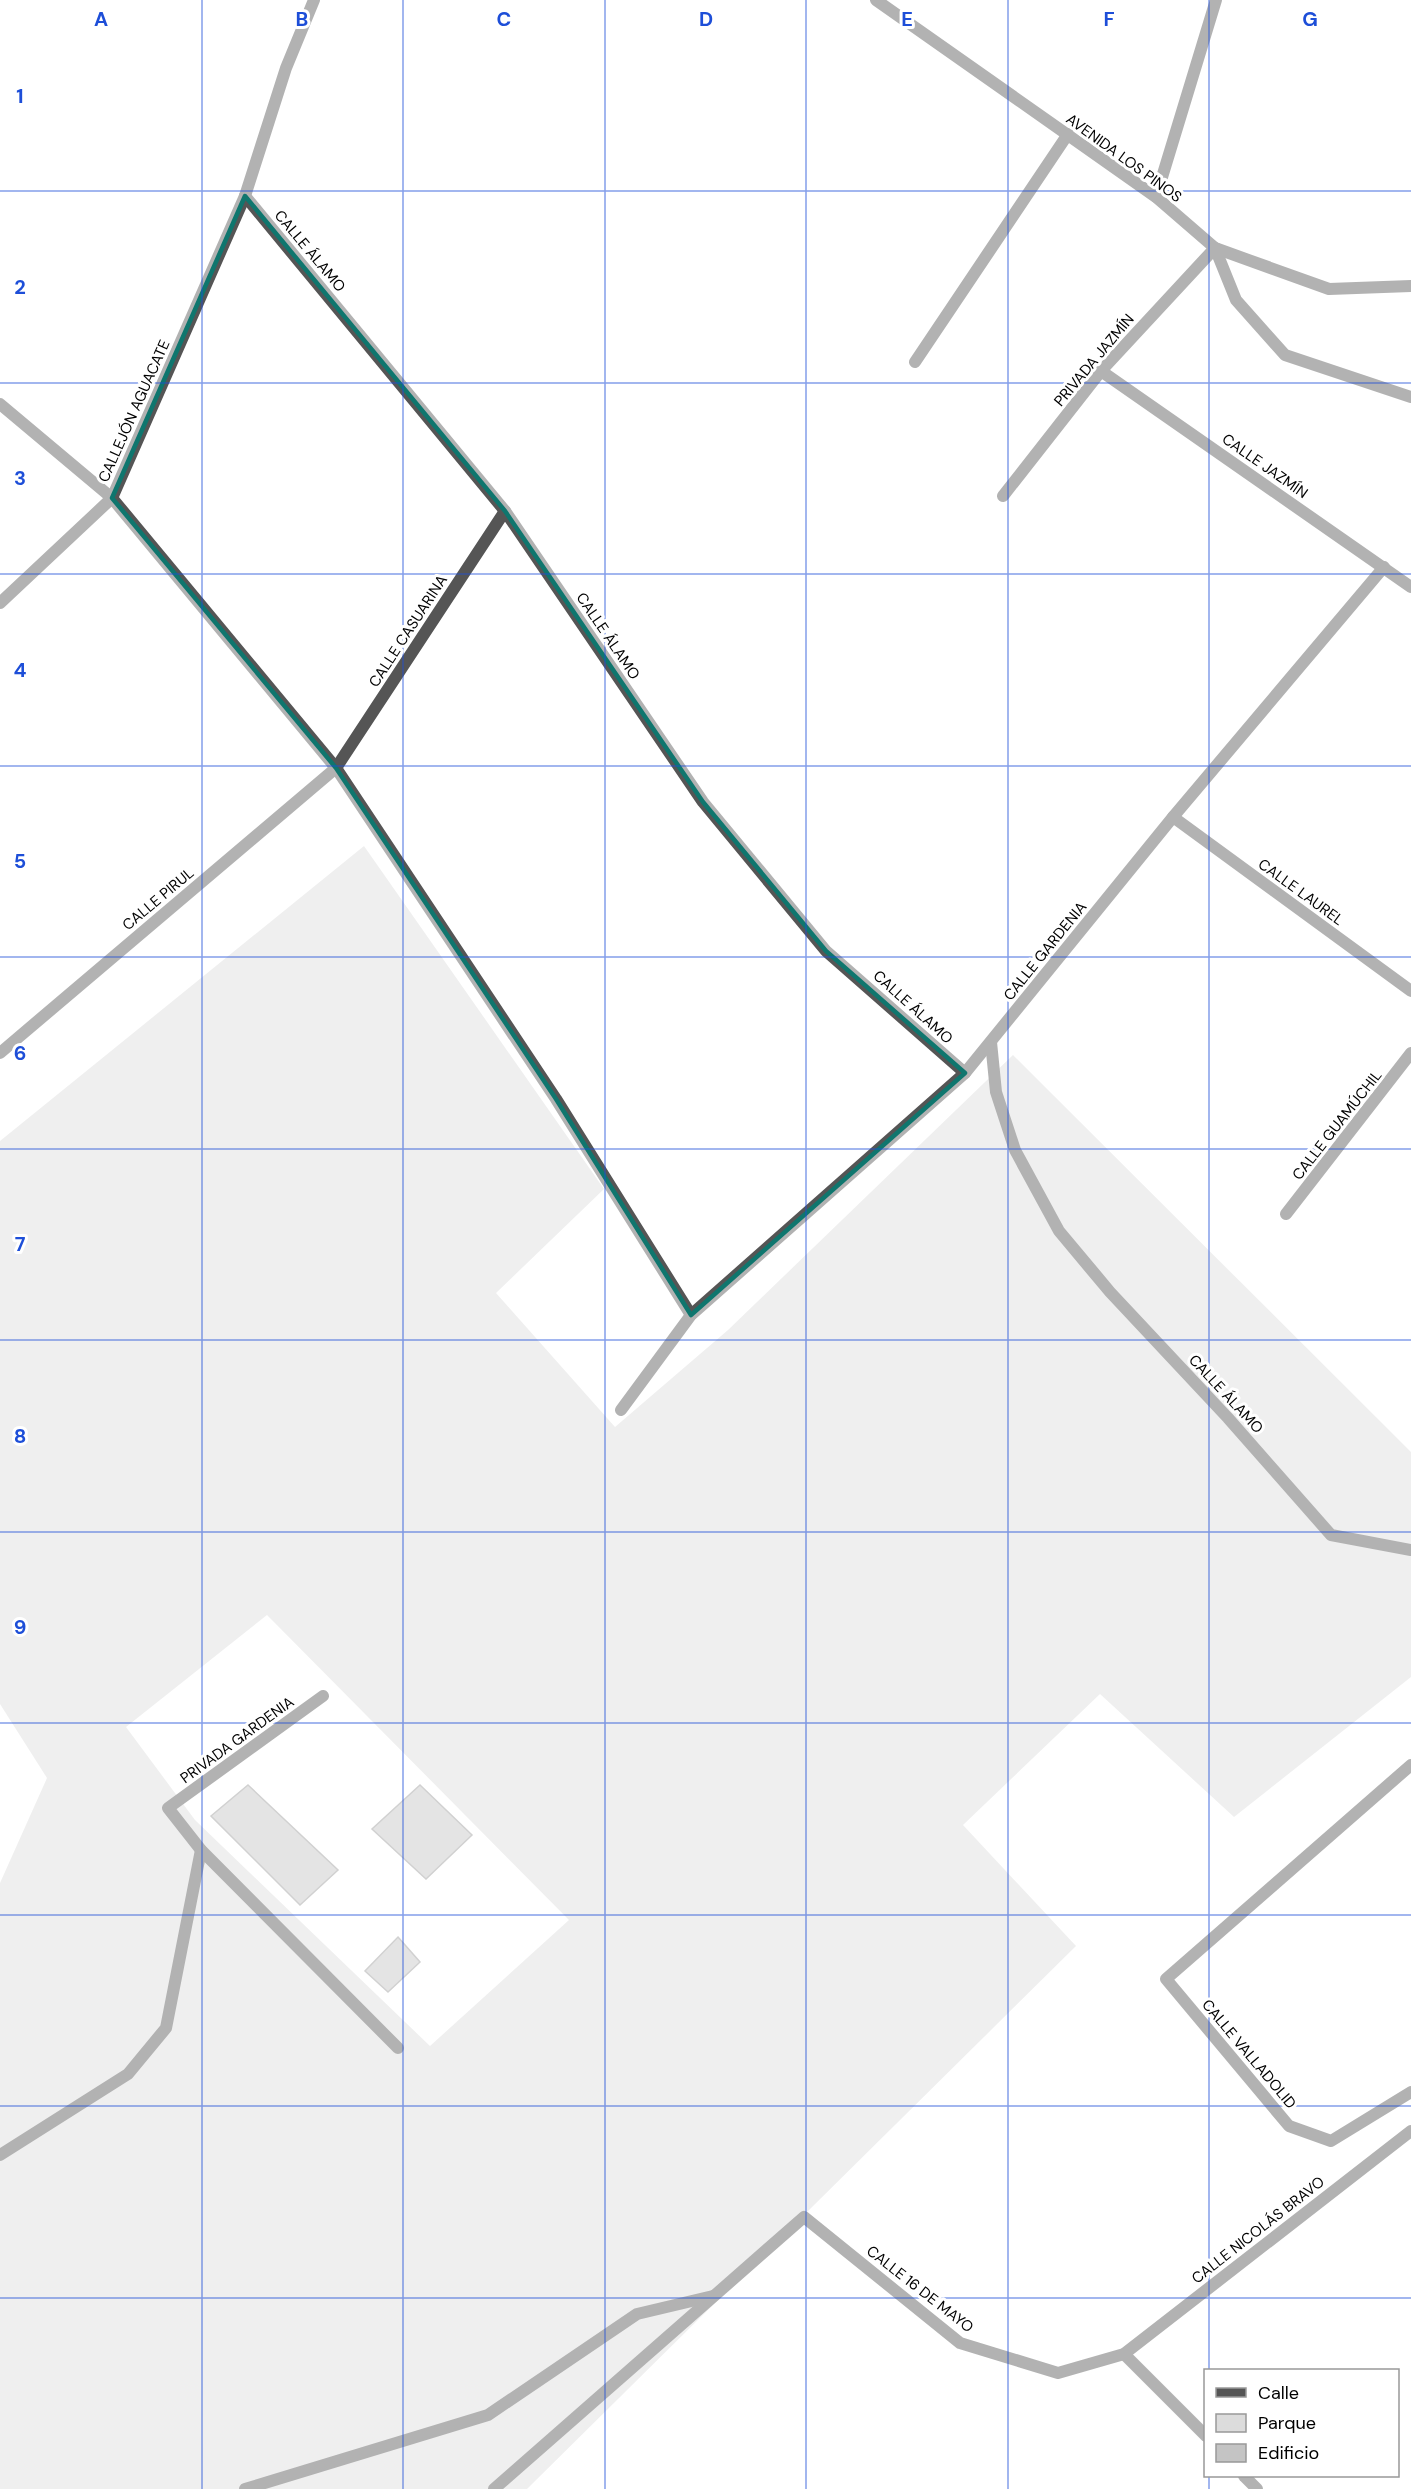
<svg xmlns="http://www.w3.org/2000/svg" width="1411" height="2489" viewBox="0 0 1411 2489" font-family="'DM Sans',sans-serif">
<rect width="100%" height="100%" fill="#fff"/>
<path fill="#dcdcdc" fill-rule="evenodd" d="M364 846 604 1189 496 1293 615 1427 728 1330 1013 1055 1411 1452V1677L1234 1817 1100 1694 963 1825 1076 1946 527 2489H0V1883L47 1778 0 1704V1141ZM267 1615 569 1920 430 2046 195 1820 126 1727Z"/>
<g fill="#c4c4c4" stroke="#999" stroke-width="1.5">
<polygon points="248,1785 338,1870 300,1905 211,1816"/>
<polygon points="420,1785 472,1835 426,1879 372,1829"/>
<polygon points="398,1937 420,1962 388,1992 365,1971"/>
</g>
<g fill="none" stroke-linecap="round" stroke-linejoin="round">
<polyline stroke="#555" stroke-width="12" points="915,362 1068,134"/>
<g stroke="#555" stroke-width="12">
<polyline points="876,0 1156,197 1215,248 1329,289 1411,286"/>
<polyline points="245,196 505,511 703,802 826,951 965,1073"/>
<polyline points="1156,197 1216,0"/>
<polyline points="1215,248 1236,300 1285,355 1411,397"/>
<polyline points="1101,371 1411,587"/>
<polyline points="0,404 112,498 336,768 556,1099 691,1315"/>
<polyline points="1003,496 1101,371 1215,248"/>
<polyline points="0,603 112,498 245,196 286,68 314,0"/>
<polyline points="1173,817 1411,991"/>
<polyline points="991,1042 996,1092 1015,1150 1059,1231 1110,1292 1228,1418 1331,1535 1411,1550"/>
<polyline points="0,1053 336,768 505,511"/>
<polyline points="1286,1214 1411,1053"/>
<polyline points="621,1410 691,1315 965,1073 1173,817 1384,567"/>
<polyline points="323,1696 168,1808 201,1850 398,2048"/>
<polyline points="1411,1765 1166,1979 1289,2126 1331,2141 1411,2092"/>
<polyline points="0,2155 128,2074 166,2028 201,1850"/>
<polyline points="1124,2354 1206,2436"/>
<polyline points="1244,2476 1257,2489"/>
<polyline points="245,2489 488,2415 637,2314 713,2296"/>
<polyline points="494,2489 804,2217 960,2343 1058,2373 1124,2354 1411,2131"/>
</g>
</g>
<path d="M0 0H1411V2489H0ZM245 196 505 511 703 802 826 951 965 1073 691 1315 556 1099 336 768 112 498Z" fill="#fff" fill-opacity=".55" fill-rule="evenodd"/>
<path fill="none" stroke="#0f766e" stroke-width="4.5" stroke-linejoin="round" d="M245 196 505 511 703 802 826 951 965 1073 691 1315 556 1099 336 768 112 498Z"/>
<path fill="none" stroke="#1d4ed8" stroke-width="1.5" stroke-opacity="0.55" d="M202 0V2489M403 0V2489M605 0V2489M806 0V2489M1008 0V2489M1209 0V2370M0 191H1411M0 383H1411M0 574H1411M0 766H1411M0 957H1411M0 1149H1411M0 1340H1411M0 1532H1411M0 1723H1411M0 1915H1411M0 2106H1411M0 2298H1411M1209 2476V2489"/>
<g text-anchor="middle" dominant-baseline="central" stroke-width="6" stroke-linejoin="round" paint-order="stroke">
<g font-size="15" fill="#000" stroke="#fff">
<text transform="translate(1124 158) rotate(36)">AVENIDA LOS PINOS</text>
<text transform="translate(310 251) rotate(50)">CALLE ÁLAMO</text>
<text transform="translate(1094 360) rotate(-50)">PRIVADA JAZMÍN</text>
<text transform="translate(134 411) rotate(-66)">CALLEJÓN AGUACATE</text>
<text transform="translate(1265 466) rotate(35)">CALLE JAZMÍN</text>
<text transform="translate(408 631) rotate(-57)">CALLE CASUARINA</text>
<text transform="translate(608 636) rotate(56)">CALLE ÁLAMO</text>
<text transform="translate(1301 892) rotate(36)">CALLE LAUREL</text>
<text transform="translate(158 899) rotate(-40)">CALLE PIRUL</text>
<text transform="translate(1045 951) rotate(-51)">CALLE GARDENIA</text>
<text transform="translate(913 1007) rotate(42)">CALLE ÁLAMO</text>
<text transform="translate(1337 1125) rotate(-52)">CALLE GUAMÚCHIL</text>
<text transform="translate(1226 1394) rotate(47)">CALLE ÁLAMO</text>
<text transform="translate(237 1740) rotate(-36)">PRIVADA GARDENIA</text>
<text transform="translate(1249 2054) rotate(50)">CALLE VALLADOLID</text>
<text transform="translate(1258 2230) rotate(-38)">CALLE NICOLÁS BRAVO</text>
<text transform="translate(920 2289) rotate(38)">CALLE 16 DE MAYO</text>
</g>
</g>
<g font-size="20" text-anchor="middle" font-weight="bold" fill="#1d4ed8" stroke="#fff" stroke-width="6" stroke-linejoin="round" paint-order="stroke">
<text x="101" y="26">A</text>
<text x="302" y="26">B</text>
<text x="504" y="26">C</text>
<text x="706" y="26">D</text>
<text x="907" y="26">E</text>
<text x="1109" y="26">F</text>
<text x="1310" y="26">G</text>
<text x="20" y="103">1</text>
<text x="20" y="294">2</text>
<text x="20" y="485">3</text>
<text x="20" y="677">4</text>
<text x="20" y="868">5</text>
<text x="20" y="1060">6</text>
<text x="20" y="1251">7</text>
<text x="20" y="1443">8</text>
<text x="20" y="1634">9</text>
</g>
<rect x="1204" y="2369" width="195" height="108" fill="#ffffff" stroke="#999999" stroke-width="1.5"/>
<rect x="1216" y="2388" width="30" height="9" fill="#555555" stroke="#999999" stroke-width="1.5"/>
<text x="1258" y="2399" font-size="18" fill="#000000">Calle</text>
<rect x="1216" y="2414" width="30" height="18" fill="#dcdcdc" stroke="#999999" stroke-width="1.5"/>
<text x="1258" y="2429" font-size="18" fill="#000000">Parque</text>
<rect x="1216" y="2444" width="30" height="18" fill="#c4c4c4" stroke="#999999" stroke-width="1.5"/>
<text x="1258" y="2459" font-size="18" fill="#000000">Edificio</text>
</svg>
